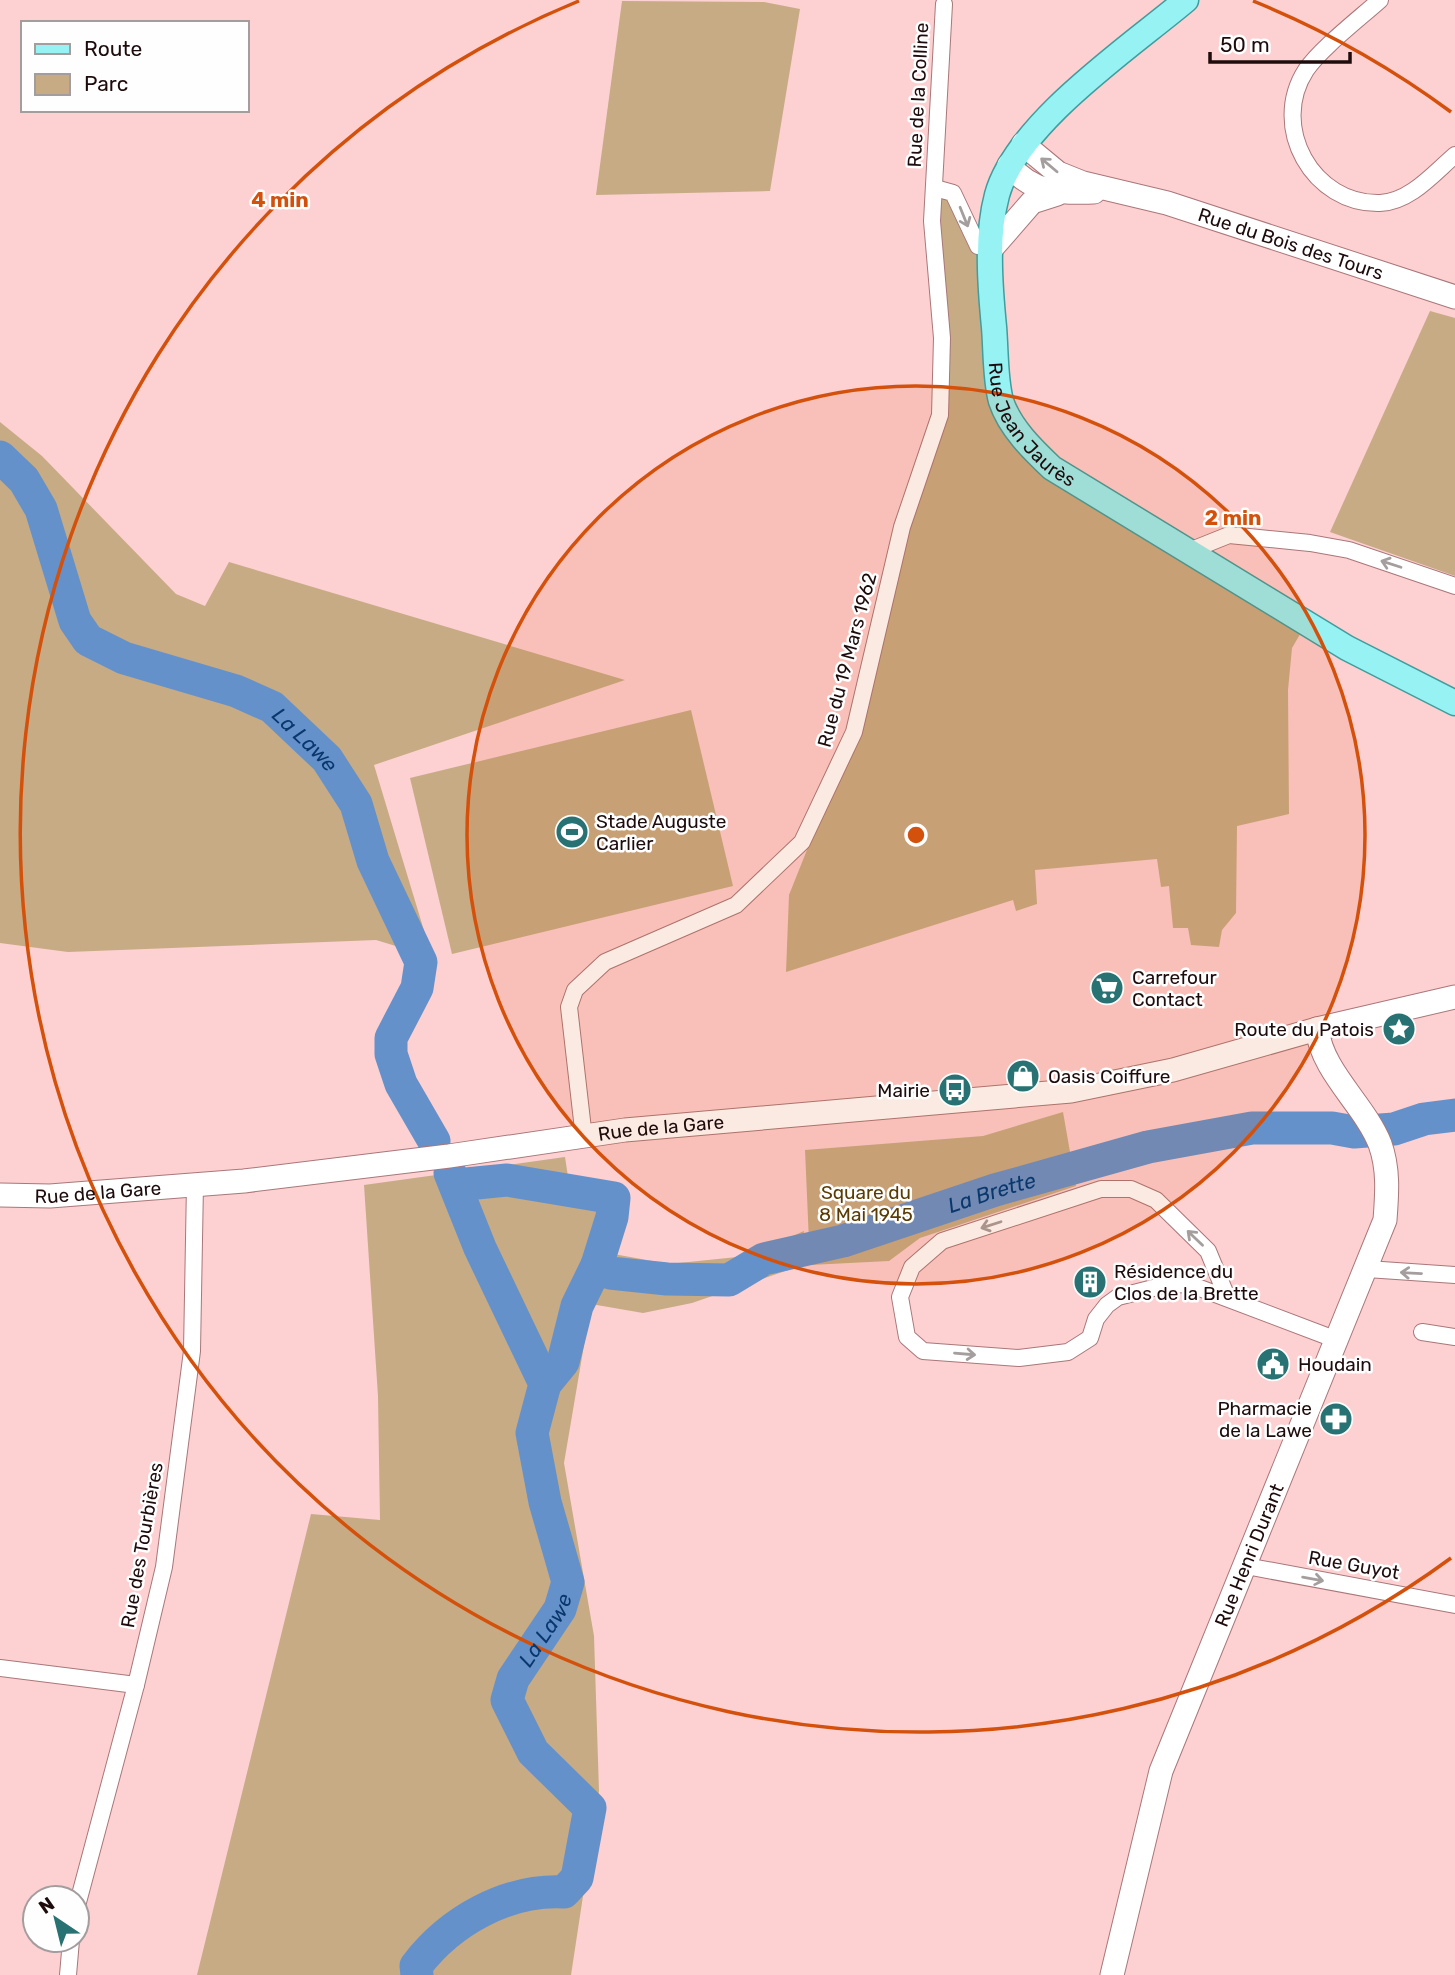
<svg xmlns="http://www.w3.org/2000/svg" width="1455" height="1975" viewBox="0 0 1455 1975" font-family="Rubik,sans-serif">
<rect width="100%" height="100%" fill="#fdd0d2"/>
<g fill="#c7ab85">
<polygon points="622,1 764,2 800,9 770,191 596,195"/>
<polygon points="935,188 953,193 978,246 1001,401 1033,450 1306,624 1292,648 1288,690 1289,814 1237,826 1236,913 1222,930 1219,947 1191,945 1188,928 1173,928 1169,886 1161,887 1157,859 1035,870 1037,904 1016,911 1013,900 786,972 789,895 854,732 940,415"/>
<polygon points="1430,311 1455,318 1455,576 1330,532"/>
<polygon points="0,422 42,456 176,594 205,606 229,562 625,680 374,765 432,957 376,940 68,952 0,943"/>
<polygon points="691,710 733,886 452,954 410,778"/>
<polygon points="1063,1112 1076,1186 920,1238 889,1261 810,1265 805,1150 983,1136"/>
<polygon points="565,1157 569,1183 622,1194 608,1253 669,1264 747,1256 804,1231 800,1266 692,1303 643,1313 591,1304 564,1463 594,1636 599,1791 571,1975 197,1975 311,1514 380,1520 378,1396 364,1185"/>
</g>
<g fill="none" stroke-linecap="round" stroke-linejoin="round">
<g stroke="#6591cb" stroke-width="33">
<path id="s1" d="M0 457 24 480 41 509 75 621 88 640 124 658 236 691 272 707 327 759 356 804 373 861 421 962 417 988 391 1038V1054L401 1084 434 1141"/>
<path id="s2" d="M456 1185 507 1180 614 1198 612 1217 597 1265 610 1273 667 1279 729 1280 764 1259 843 1241 995 1190 1148 1147 1252 1128H1332L1354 1132 1394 1129 1424 1119 1455 1115"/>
<polyline points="545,1384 563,1362 577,1306 597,1265"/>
<path id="s3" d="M417 1975 416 1966C450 1921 507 1889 564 1892L577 1878 590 1808 533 1752 507 1700 513 1679 560 1609 568 1582 545 1502 532 1433 545 1384 480 1248 450 1173"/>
</g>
<defs>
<g id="street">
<path d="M1380 0C1360 18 1320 49 1306 70 1269 127 1313 205 1380 203 1410 202 1434 173 1455 155"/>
<polyline points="935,188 953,193 978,246 992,248"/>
<polyline points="1189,551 1229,535 1310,543 1349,550 1455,586"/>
<polyline points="584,1138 569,1007 575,990 605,962 736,905 802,842 854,732 902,527 940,415 942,338 932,221 944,4"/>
<polyline points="1367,1269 1455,1275"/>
<polyline points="1227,1297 1208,1251 1156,1200 1131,1189 1101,1189 942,1241 912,1267 900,1297 907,1337 923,1351 1019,1358 1068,1352 1090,1338 1096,1319 1107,1305 1118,1297 1165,1285 1189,1284 1337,1340"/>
<polyline points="1422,1332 1455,1337"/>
<polyline points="1246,1566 1455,1605"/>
<polyline points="0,1668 136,1685"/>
<polyline points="77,1906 136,1685 164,1567 192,1351 195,1184"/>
<polyline points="68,1975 71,1940"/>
</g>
<g id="secondary">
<path id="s4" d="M1023 144 1058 173 1083 183 1167 203 1455 297"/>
<path d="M1009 165C1033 194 1060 193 1094 192"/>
<polyline points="992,248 1032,202 1057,194"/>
<path id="s5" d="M0 1195 50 1196 244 1181 449 1156 625 1130 1071 1091 1173 1070 1317 1029 1455 997"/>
<path id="s6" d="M1112 1975 1161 1771 1385 1220C1387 1194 1389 1169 1380 1144 1364 1104 1322 1072 1317 1029"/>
</g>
<g id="primary">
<path id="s7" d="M1186 0C1129 48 1017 123 997 195 986 236 990 286 994 327 996 350 995 379 1001 401 1010 428 1033 450 1052 468L1347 648 1455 703"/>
</g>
</defs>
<use href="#street" stroke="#a97779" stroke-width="18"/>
<use href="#secondary" stroke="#a97779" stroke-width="25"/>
<use href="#primary" stroke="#409c9d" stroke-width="27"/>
<use href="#street" stroke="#fff" stroke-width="16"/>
<use href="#secondary" stroke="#fff" stroke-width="23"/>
<use href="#primary" stroke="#97f2f3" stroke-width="24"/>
</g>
<defs><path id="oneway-shaft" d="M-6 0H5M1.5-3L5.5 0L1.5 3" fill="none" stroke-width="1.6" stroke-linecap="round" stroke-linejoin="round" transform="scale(1.75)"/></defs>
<g stroke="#a59e9e">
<use href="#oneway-shaft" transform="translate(1049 165) rotate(-140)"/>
<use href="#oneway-shaft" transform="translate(964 217) rotate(68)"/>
<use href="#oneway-shaft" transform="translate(1391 564) rotate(-162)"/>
<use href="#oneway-shaft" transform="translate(991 1225) rotate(162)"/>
<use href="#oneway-shaft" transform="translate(1195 1238) rotate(-136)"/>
<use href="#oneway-shaft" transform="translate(1411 1273) rotate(-177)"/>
<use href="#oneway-shaft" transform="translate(965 1354) rotate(5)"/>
<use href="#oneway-shaft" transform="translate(1313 1579) rotate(10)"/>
</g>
<circle cx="916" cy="835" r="449" fill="#d4510c" fill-opacity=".12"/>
<g fill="none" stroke="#d4510c" stroke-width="3.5">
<circle cx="916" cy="835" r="449"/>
<path d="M1451 1558A899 899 0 1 1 579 1M1253 1A899 899 0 0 1 1451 112"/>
</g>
<defs>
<symbol id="stadium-disc" viewBox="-11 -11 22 22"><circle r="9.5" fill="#287273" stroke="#fefefe"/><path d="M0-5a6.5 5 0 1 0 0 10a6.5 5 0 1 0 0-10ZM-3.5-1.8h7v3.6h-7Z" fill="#fff"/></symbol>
<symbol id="supermarket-disc" viewBox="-11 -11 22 22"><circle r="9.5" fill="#287273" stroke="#fefefe"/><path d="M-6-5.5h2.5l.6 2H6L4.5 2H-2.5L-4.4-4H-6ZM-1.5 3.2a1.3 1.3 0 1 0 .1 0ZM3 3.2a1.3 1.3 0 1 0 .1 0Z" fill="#fff"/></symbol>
<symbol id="sight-disc" viewBox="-11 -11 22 22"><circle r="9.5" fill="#287273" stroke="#fefefe"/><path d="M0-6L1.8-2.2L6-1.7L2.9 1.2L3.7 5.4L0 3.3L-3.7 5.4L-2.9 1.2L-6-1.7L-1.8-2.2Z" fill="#fff"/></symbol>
<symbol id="shop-disc" viewBox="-11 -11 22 22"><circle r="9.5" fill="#287273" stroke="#fefefe"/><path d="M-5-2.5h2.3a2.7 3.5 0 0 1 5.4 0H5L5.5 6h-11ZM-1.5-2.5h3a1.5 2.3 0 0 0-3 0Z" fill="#fff"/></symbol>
<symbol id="bus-disc" viewBox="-11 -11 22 22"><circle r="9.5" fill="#287273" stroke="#fefefe"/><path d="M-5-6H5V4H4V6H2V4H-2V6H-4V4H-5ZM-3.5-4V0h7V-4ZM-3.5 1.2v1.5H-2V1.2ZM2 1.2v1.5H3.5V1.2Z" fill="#fff"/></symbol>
<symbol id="building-disc" viewBox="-11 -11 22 22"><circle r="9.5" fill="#287273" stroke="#fefefe"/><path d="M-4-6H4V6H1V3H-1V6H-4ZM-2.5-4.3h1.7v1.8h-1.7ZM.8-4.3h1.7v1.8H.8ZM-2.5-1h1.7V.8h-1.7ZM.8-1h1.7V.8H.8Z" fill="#fff"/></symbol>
<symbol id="civic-disc" viewBox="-11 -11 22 22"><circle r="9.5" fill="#287273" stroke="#fefefe"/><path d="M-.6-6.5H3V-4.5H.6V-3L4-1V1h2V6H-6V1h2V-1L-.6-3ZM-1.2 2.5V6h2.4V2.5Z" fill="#fff"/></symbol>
<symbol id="pharmacy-disc" viewBox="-11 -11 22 22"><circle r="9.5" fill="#287273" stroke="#fefefe"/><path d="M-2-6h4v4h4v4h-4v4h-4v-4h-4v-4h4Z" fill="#fff"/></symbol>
</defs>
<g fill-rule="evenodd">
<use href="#stadium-disc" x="553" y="813" width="38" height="38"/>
<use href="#supermarket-disc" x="1088" y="969" width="38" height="38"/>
<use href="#sight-disc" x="1380" y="1010" width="38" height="38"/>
<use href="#shop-disc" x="1004" y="1057" width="38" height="38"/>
<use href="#bus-disc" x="936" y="1071" width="38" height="38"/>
<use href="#building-disc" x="1071" y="1263" width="38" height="38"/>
<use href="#civic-disc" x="1254" y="1345" width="38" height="38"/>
<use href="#pharmacy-disc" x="1317" y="1400" width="38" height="38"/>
</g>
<g text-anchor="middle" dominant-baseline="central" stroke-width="5" stroke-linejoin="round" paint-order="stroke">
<g font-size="19" fill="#1e0c0d" stroke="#fefefe">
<text transform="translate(918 95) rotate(-87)">Rue de la Colline</text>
<text stroke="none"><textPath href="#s4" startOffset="289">Rue du Bois des Tours</textPath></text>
<text stroke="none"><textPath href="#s7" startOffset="518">Rue Jean Jaurès</textPath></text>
<text transform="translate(847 660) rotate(-75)">Rue du 19 Mars 1962</text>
<text stroke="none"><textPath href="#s5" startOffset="665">Rue de la Gare</textPath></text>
<text stroke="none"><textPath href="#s5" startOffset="98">Rue de la Gare</textPath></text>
<text transform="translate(142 1545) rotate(-80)">Rue des Tourbières</text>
<text stroke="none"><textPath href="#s6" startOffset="443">Rue Henri Durant</textPath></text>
<text transform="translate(1354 1565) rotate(10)">Rue Guyot</text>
</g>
<g font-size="19" fill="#1e0c0d" stroke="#fefefe" text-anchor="start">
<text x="596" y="821">Stade Auguste<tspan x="596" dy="22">Carlier</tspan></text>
<text x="1132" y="977">Carrefour<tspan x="1132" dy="22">Contact</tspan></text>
<text x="1374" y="1029" text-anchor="end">Route du Patois</text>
<text x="1048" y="1076">Oasis Coiffure</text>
<text x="930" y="1090" text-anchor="end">Mairie</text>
<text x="1114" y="1271">Résidence du<tspan x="1114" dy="22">Clos de la Brette</tspan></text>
<text x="1298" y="1364">Houdain</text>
<text x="1312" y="1408" text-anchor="end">Pharmacie<tspan x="1312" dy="22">de la Lawe</tspan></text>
</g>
<g font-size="19" fill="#5a3b03" stroke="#fefefe">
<text x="866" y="1192">Square du<tspan x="866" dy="22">8 Mai 1945</tspan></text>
</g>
<g font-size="21" font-style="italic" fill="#0a386d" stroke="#fefefe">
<text stroke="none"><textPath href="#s1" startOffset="450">La Lawe</textPath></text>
<text stroke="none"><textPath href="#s2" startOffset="642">La Brette</textPath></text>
<text stroke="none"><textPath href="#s3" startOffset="490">La Lawe</textPath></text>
</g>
</g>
<circle cx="916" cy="835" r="10" fill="#d4510c" stroke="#fefefe" stroke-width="3.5"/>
<g font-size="21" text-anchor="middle" font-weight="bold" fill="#d4510c" stroke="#fefefe" stroke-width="5" stroke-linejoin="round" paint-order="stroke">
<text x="280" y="207">4 min</text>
<text x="1233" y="525">2 min</text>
</g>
<rect x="21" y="21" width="228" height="91" fill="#fefefe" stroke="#a49d9e" stroke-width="2"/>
<rect x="35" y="44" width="35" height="10" fill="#97f2f3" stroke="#a49d9e" stroke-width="2"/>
<text x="84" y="56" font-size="21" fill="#1e0c0d">Route</text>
<rect x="35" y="74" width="35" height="21" fill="#c7ab85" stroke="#a49d9e" stroke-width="2"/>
<text x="84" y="91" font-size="21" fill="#1e0c0d">Parc</text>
<g transform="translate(56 1919) rotate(325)"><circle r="33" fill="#fefefe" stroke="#a49d9e" stroke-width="2"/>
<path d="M0-5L12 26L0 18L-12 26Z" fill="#287273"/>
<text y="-10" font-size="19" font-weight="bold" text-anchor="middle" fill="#1e0c0d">N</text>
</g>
<path d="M1210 52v10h140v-10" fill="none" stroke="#1e0c0d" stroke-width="3.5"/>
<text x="1220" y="52" font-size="21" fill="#1e0c0d" stroke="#fefefe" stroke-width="5" paint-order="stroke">50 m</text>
</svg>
